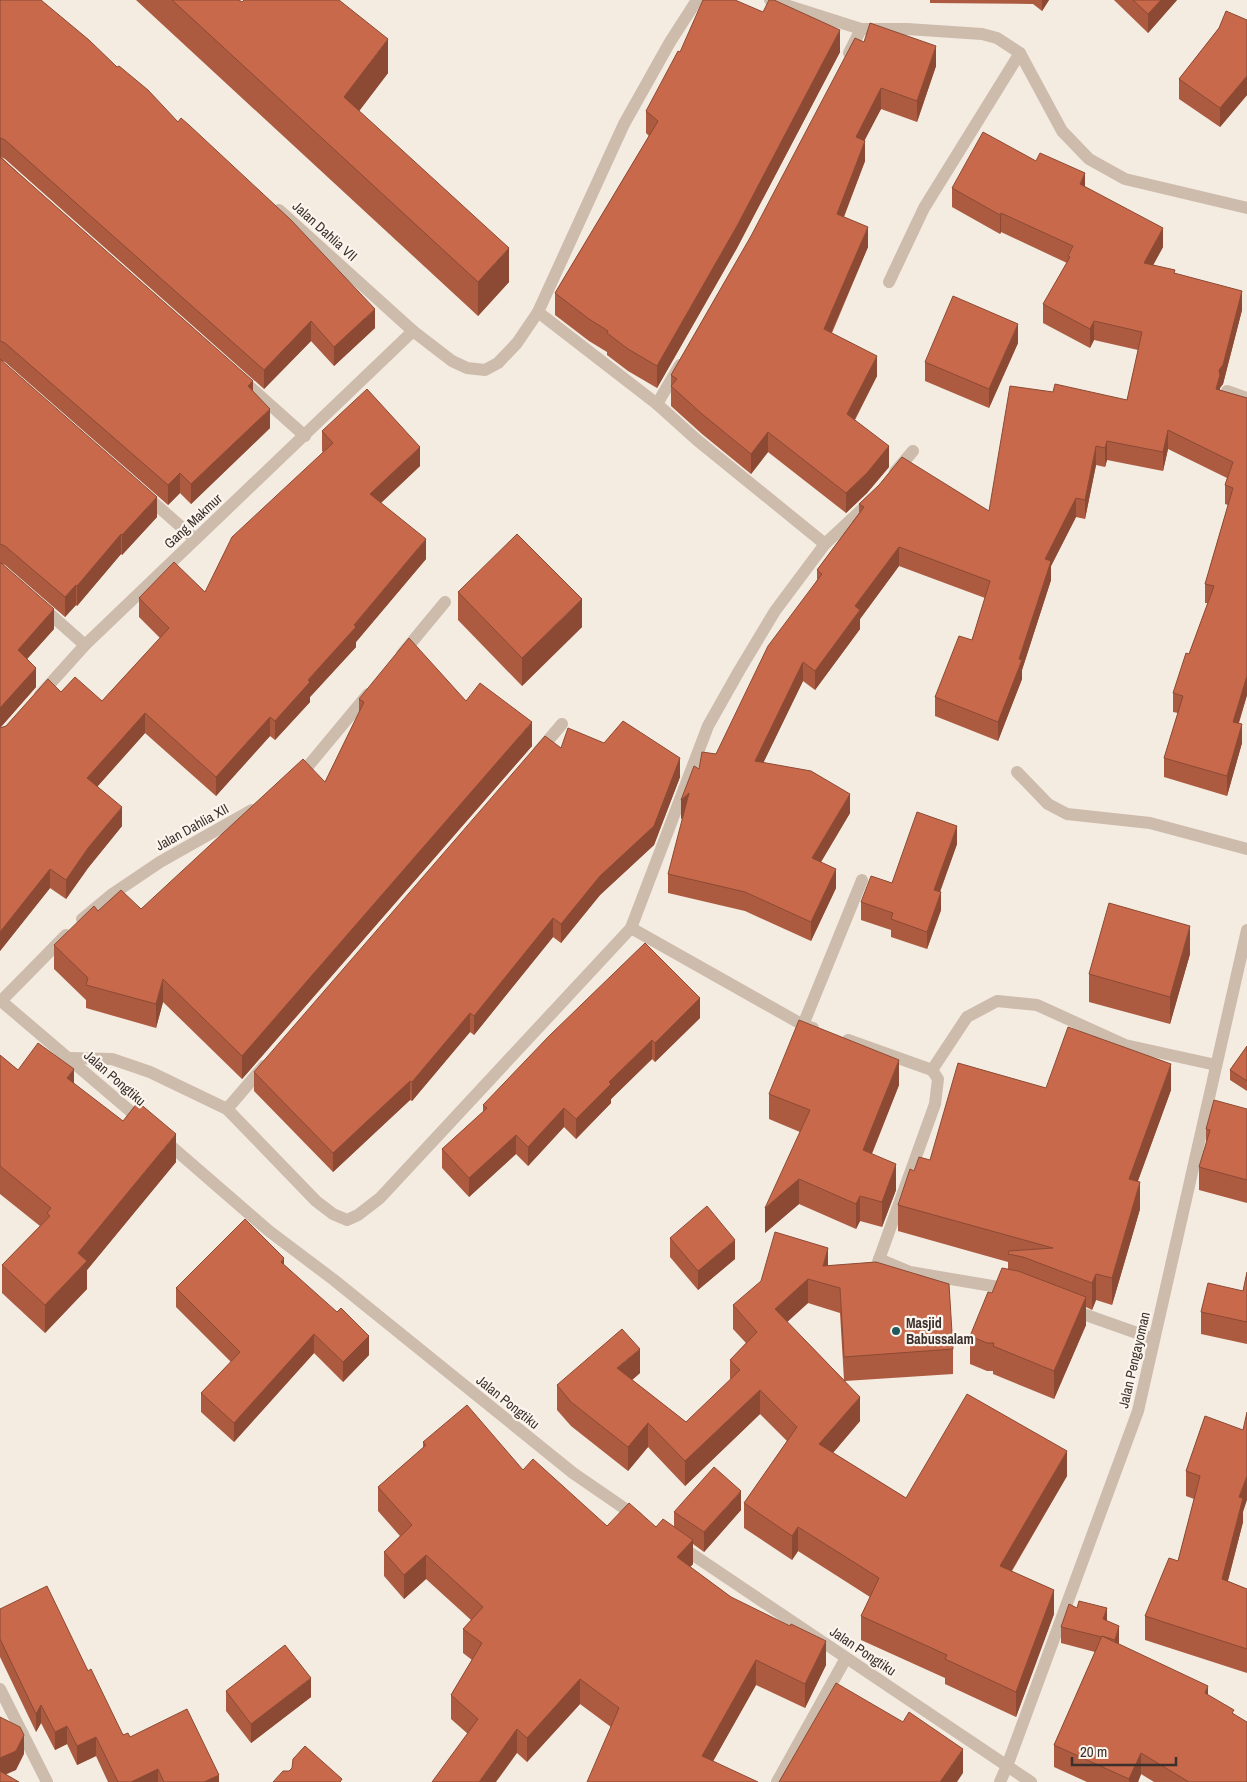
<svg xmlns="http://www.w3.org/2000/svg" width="1247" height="1782" viewBox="0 0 1247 1782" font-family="'Archivo Narrow',sans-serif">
<rect width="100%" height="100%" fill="#f4ebe1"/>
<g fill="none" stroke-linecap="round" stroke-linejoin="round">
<g stroke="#cdbbac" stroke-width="12">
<polyline points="770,0 861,29 907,29 982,34 997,38 1020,53"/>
<polyline points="849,53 861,29"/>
<polyline points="279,210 413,331 452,361 467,368 485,370 498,363 517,343 538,312 624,124 670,42 697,0"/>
<polyline points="889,282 924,208 1020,53 1062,131 1089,159 1125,179 1247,208"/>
<polyline points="538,312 657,404 697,440 825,544"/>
<polyline points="241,379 305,436"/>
<polyline points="1227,391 1247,398"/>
<polyline points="657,404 680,365"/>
<polyline points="895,472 913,451"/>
<polyline points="145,495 195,539"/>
<polyline points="42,607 85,645"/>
<polyline points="402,654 445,602"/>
<polyline points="40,695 85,645 413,331"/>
<polyline points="539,751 562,724"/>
<polyline points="1017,772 1048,804 1067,814 1150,823 1247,849"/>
<polyline points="297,775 309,765 368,694"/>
<polyline points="82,919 111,895 160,862 252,810"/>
<polyline points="631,928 803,1025 813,1028"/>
<polyline points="0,1000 143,1122"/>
<polyline points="1,1001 66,935"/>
<polyline points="803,1025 862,880"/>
<polyline points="848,1040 932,1070 938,1079 935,1104 873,1276"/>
<polyline points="69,1058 112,1059 150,1072 227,1109 316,1201 333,1214 347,1220 358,1215 380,1198 631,928 708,726 739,671 775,611 825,544 871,501"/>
<polyline points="932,1070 967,1017 997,1001 1037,1005 1125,1045 1216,1065"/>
<polyline points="227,1109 264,1066"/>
<polyline points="164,1140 269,1231 334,1280 573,1473 637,1517"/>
<polyline points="879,1259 910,1272 1010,1289"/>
<polyline points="1072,1310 1154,1339"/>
<polyline points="680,1546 1031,1782"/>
<polyline points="0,1689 47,1782"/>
<polyline points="777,1782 846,1658"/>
<polyline points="1000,1782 1007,1766 1138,1411 1247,930"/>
</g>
</g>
<g fill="#ac5a40" fill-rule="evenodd">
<polygon points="0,0 375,328 334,366 311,341 264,389 5,159 1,157 253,391 270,428 191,504 180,493 168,505 5,362 2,361 157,517 122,555 121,554 77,606 76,605 65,617 5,565 2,564 54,629 27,659 36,687 0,728"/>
<polygon points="136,0 239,0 242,2 388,73 359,111 509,282 478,316"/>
<polygon points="930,0 1049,0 1042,11 1033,4 930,3"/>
<polygon points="1114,0 1177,0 1148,33"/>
<polygon points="1247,20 1247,95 1220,127 1179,99 1179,79 1219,28"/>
<polygon points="864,42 936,66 917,122 881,109 864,140 865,161 844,217 868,247 832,333 877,376 855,420 889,467 867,493 846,513 768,452 751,474 702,434 671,406 671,375"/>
<polygon points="680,52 840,52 737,248 657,388 628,371 607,355 607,352 589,341 555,315 555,293 649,136 646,133 646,111"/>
<polygon points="1036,161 1085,187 1163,247 1153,265 1175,273 1242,310 1223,384 1220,388 1220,390 1247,398 1247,695 1239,723 1242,743 1227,796 1164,777 1164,758 1178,713 1173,712 1173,693 1189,654 1208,603 1205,603 1205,584 1228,505 1225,504 1225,485 1227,478 1168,449 1163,471 1107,460 1105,467 1096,465 1085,519 1076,517 1051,566 1051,580 1022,670 1022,679 998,741 935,716 935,697 972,640 985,598 899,566 860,619 860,629 815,690 803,681 763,763 850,813 821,862 836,888 811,941 745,911 668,893 668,874 683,818 681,819 699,769 716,754 817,580 817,570 859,513 859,504 989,511 1053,392 1127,400 1138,350 1094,340 1090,348 1043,323 1043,304 1067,263 1001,232 1000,234 952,207 952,188"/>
<polygon points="1018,343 989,408 925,381 925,362"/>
<polygon points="322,431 420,466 381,503 426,559 356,642 356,647 310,697 310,702 275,740 270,736 216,796 145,733 97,787 122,826 88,868 66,899 50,888 0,951 0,728 6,726 61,692 102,701 160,638 139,617 139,598 205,592 323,452 322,451"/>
<polygon points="458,592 582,627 522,686 458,620"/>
<polygon points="359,699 466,701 532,746 242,1079 163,1002 156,1028 86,1008 86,1000 54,969 54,945 98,911 141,909 325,782 359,713"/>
<polygon points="561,748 680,777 654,845 600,895 561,943 553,937 474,1035 470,1032 412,1101 410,1100 333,1172 254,1091 254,1072"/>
<polygon points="957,844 940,892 941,910 927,949 891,937 891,930 861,920 861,902"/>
<polygon points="1190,954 1170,1024 1089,1002 1089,974"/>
<polygon points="700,1018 655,1062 652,1059 611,1099 611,1103 576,1139 564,1127 528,1166 516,1154 469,1197 442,1168 442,1149 483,1112 483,1105"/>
<polygon points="1247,1046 1247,1091 1230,1080 1230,1070"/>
<polygon points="0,1055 18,1070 74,1084 176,1162 87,1270 87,1289 45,1333 2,1293 2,1265 40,1226 0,1194"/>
<polygon points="899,1085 872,1154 896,1190 882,1227 860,1221 856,1229 799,1204 765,1233 800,1132 769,1119 769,1094"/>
<polygon points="1046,1088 1171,1090 1138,1181 1140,1209 1112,1305 1096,1300 1092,1310 1086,1307 1086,1325 1054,1399 993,1374 993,1371 987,1371 970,1364 970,1336 992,1293 1008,1269 1008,1262 898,1231 898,1205 914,1171"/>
<polygon points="1247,1109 1247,1203 1199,1190 1199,1167 1206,1143 1206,1129"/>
<polygon points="670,1238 735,1259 698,1290 670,1257"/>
<polygon points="284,1265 369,1355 343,1382 314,1353 234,1442 201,1412 201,1393 231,1362 176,1307 176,1288"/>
<path d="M828 1266 953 1349V1374L845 1381 860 1421 833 1453 906 1498 1067 1476 1012 1571 1054 1614 1016 1717 945 1684V1678L861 1640V1616L870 1597 798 1551 792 1560 744 1528V1503L787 1441 760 1414 685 1486 648 1447 628 1471 571 1426 557 1410V1385L640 1373 632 1380 686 1422 730 1381V1360L746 1343 733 1329V1305ZM808 1303 840 1313 844 1380 787 1322Z"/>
<polygon points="1247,1272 1247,1344 1201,1334 1201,1312 1243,1291"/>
<polygon points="1205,1416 1243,1512 1243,1522 1228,1581 1247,1589 1247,1673 1145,1640 1145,1616 1178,1561 1194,1499 1186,1496 1186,1471"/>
<polygon points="423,1442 523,1470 607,1526 674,1527 674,1512 741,1510 704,1552 693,1544 693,1564 690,1567 731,1597 826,1665 805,1708 756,1685 713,1761 611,1727 580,1704 527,1762 517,1753 468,1734 451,1719 451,1695 472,1660 463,1653 463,1629 471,1620 426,1579 404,1599 384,1576 384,1552 400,1536 378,1511 378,1487 423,1448"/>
<polygon points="0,1609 88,1671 123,1735 130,1737 219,1782 108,1782 96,1756 77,1765 67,1744 55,1750 41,1723 36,1732 0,1657"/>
<polygon points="1107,1621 1119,1643 1119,1644 1208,1695 1234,1714 1247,1782 1154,1782 1141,1774 1138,1782 1087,1782 1054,1767 1054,1745 1095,1652 1061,1643 1061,1627"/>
<polygon points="226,1691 311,1697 251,1743 226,1711"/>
</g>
<g fill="#8c4a34">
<polygon points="1042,0 1049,0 1042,11"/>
<polygon points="1161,0 1177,0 1148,33 1148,14"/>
<polygon points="840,30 840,52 737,248 657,388 657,366"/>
<polygon points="388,39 388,73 344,131 344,97"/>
<polygon points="936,46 936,66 917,122 917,101"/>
<polygon points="1247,76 1247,95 1220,127 1220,108"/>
<polygon points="881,88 881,109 856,157 856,137"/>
<rect x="0" y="138" width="1" height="19"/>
<polygon points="865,141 865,161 837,234 837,214"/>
<polygon points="1085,173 1085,192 1080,184"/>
<polygon points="1001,213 1001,232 1000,234 1000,215"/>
<polygon points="868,227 868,247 824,349 824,329"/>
<polygon points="1163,228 1163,247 1144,282 1144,263"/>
<polygon points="509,248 509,282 478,316 478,282"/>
<polygon points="1242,291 1242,310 1223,384 1220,388 1220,395 1216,389 1219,370"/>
<polygon points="375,309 375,328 334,366 334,347"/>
<polygon points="311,321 311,341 264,389 264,370"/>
<polygon points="1094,321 1094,340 1090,348 1090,329"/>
<polygon points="1018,324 1018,343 989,408 989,389"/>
<polygon points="877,356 877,376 847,434 847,414"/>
<polygon points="253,381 253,401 248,386"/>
<polygon points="270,409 270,428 191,504 191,484"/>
<polygon points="1168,430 1168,449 1163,471 1163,452"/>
<polygon points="768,432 768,452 751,474 751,454"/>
<polygon points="1107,441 1107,460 1105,467 1105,448"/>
<polygon points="889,446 889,467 867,493 846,513 846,493"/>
<polygon points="1096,446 1096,465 1085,519 1085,500"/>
<polygon points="420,447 420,466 370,513 370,494"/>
<polygon points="180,473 180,493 168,505 168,485"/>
<polygon points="157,497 157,517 122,555 122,535"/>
<polygon points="1076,498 1076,517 1051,566 1051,580 1022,670 1022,679 998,741 998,722 1019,659 1045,559"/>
<polygon points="121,534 121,554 77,606 77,586"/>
<polygon points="426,539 426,559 356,642 356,647 310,697 310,702 275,740 275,721"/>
<polygon points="899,547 899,566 860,619 860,629 815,690 815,671 855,606"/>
<polygon points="76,585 76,605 65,617 65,597"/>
<polygon points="582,599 582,627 522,686 522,658"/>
<polygon points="54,609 54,629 18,669 18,650"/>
<polygon points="803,662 803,681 755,780 755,761"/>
<polygon points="36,668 36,687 0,728 0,708"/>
<polygon points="1247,676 1247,695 1233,741 1233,722"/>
<polygon points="145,713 145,733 87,798 87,778"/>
<polygon points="270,717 270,736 216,796 216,777"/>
<polygon points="532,722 532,746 242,1079 242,1056"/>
<polygon points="1242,724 1242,743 1227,796 1227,776"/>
<polygon points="680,758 680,777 654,845 600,895 561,943 561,924"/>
<polygon points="689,793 689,812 681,819 681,800"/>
<polygon points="850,794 850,813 812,877 812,858"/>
<polygon points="122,807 122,826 88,868 66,899 66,880 88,848"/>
<polygon points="957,826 957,844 934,908 934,890"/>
<polygon points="50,869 50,888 0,951 0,932"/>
<polygon points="836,869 836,888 811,941 811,922"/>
<polygon points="941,892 941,910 927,949 927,932"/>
<polygon points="553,918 553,937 474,1035 474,1016"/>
<polygon points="1190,926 1190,954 1170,1024 1170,997"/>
<polygon points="163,979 163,1002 156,1028 156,1004"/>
<polygon points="700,998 700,1018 655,1062 655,1043"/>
<polygon points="470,1013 470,1032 412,1101 412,1082"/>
<polygon points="652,1040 652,1059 611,1099 611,1103 576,1139 576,1119 609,1082"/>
<polygon points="899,1060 899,1085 863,1175 863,1150"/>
<polygon points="1171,1064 1171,1090 1129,1205 1129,1179"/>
<polygon points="74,1069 74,1097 67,1078"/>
<polygon points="410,1081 410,1100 333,1172 333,1153"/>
<polygon points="564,1108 564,1127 528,1166 528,1147"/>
<polygon points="176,1134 176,1162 87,1270 87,1289 45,1333 45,1305 78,1253"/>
<polygon points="516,1135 516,1154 469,1197 469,1178"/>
<polygon points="896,1164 896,1190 882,1227 882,1202"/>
<polygon points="799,1179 799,1204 765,1233 765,1208"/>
<polygon points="1140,1182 1140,1209 1112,1305 1112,1278"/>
<polygon points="860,1196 860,1221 856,1229 856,1204"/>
<polygon points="735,1240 735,1259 698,1290 698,1271"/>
<polygon points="828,1248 828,1272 823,1266"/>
<polygon points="284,1258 284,1277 281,1262"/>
<polygon points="1096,1274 1096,1300 1092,1310 1092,1283"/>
<polygon points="808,1279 808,1303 775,1333 775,1309"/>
<polygon points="1086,1297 1086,1325 1054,1399 1054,1371"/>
<polygon points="314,1334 314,1353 234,1442 234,1423"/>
<polygon points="369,1336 369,1355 343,1382 343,1362"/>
<polygon points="640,1349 640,1373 617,1393 617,1368"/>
<polygon points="760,1390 760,1414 685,1486 685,1461"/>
<polygon points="860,1397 860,1421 819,1469 819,1444"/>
<polygon points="648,1423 648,1447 628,1471 628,1447"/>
<polygon points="1067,1451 1067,1476 1000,1590 1000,1566"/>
<polygon points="1247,1476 1247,1500 1243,1512 1243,1522 1222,1603 1222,1579 1239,1497"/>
<polygon points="741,1491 741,1510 704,1552 704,1532"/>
<polygon points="798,1527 798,1551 792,1560 792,1536"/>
<polygon points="693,1540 693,1564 677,1581 677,1557"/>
<polygon points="426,1555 426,1579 404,1599 404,1575"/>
<polygon points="1054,1590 1054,1614 1016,1717 1016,1692"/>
<polygon points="1107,1608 1107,1624 1103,1619"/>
<polygon points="1119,1626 1119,1643 1115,1656 1115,1640"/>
<polygon points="826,1641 826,1665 805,1708 805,1684"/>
<polygon points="756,1660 756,1685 702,1781 702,1756"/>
<polygon points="311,1678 311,1697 251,1743 251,1724"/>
<polygon points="580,1679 580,1704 527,1762 527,1738"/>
<polygon points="1208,1686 1208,1708 1205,1693"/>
<polygon points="41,1705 41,1723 36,1732 36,1714"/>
<polygon points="67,1726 67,1744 55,1750 55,1732"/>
<polygon points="517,1729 517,1753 496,1782 479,1782"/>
<polygon points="24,1735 24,1754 16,1770 0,1777 0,1758"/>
<polygon points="96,1737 96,1756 77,1765 77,1746"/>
<polygon points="963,1749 963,1773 957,1782 940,1782"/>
<polygon points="1141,1753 1141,1774 1138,1782 1129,1782 1129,1779"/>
<polygon points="158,1769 158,1782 131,1782"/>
<polygon points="219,1775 219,1782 204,1782"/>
</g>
<g fill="#c8694b" stroke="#8c4a34">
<polygon points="0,0 41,0 89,40 117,67 119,66 148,90 178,122 181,118 189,125 291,220 375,309 334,347 311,321 264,370 5,140 1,138 0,138"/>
<polygon points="172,0 239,0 242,2 244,0 339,0 388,39 344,97 509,248 478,282"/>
<polygon points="703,0 735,0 763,12 769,0 774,0 840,30 737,226 657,366 628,349 607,333 608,331 589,319 555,293 658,121 646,111 678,51 680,52"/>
<polygon points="1133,0 1161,0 1148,14"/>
<polygon points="1226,11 1247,20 1247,76 1220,108 1179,79 1219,28"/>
<polygon points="870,23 936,46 917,101 881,88 856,137 865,141 837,214 868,227 824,329 877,356 847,414 889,446 867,473 846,493 768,432 751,454 702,414 671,386 677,379 671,375 751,236 855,38 864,42"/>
<polygon points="983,132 1036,161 1040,153 1085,173 1080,184 1163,228 1144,263 1175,270 1174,273 1242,291 1223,365 1219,370 1220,375 1216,389 1247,398 1247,676 1233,722 1242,724 1227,776 1164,758 1183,696 1173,693 1186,653 1189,654 1214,586 1205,584 1233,488 1225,485 1233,462 1168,430 1163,452 1107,441 1105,448 1096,446 1085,500 1076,498 1045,559 1051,561 1019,659 1022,660 998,722 935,697 959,636 972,640 990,581 899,547 855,606 860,610 815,671 803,662 755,761 811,771 850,794 812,858 836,869 811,922 745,892 668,874 689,793 681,800 694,766 699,769 702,752 716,754 768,646 822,574 817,570 864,507 859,504 879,485 902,457 989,511 1010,386 1053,392 1055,384 1127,400 1142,332 1094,321 1090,329 1043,304 1070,257 1068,256 1073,246 1001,213 1000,215 952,188"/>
<polygon points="0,157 253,381 248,386 270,409 191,484 180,473 168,485 5,343 0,341"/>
<polygon points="953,296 1018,324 989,389 925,362"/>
<polygon points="0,359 157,497 122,535 121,534 77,586 76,585 65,597 5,546 0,544"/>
<polygon points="367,389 420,447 370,494 426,539 354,625 356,627 308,680 310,682 275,721 270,717 216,777 145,713 87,778 122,807 88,848 66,880 50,869 0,932 0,728 6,726 48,679 61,692 75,677 102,701 169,628 139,598 174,562 205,592 232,537 333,443 322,431"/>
<polygon points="517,534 582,599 522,658 458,592"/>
<polygon points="0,562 54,609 18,650 36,668 0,708"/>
<polygon points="409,638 466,701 480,683 532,722 242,1056 163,979 156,1004 86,985 88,978 54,945 94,906 98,911 121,890 141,909 303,759 325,782 364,702 359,699"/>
<polygon points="623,721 680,758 654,826 600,876 561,924 553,918 474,1016 470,1013 412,1082 410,1081 333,1153 254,1072 545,736 561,748 568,728 604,743"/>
<polygon points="917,812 957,826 934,890 941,892 927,932 891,919 893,913 861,902 871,876 892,883"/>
<polygon points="1109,903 1190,926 1170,997 1089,974"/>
<polygon points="645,943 700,998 655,1043 652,1040 609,1082 611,1084 576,1119 564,1108 528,1147 516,1135 469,1178 442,1149 487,1108 483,1105 549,1036"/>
<polygon points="799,1020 899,1060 863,1150 896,1164 882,1202 860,1196 856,1204 799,1179 765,1208 810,1110 769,1094"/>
<polygon points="1068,1027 1171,1064 1129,1179 1140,1182 1112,1278 1096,1274 1092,1283 1023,1257 1008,1254 1009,1251 1053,1248 898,1205 910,1169 914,1171 919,1157 930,1160 958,1063 1046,1088"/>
<polygon points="38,1043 74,1069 67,1078 123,1121 138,1102 176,1134 78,1253 87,1261 45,1305 2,1265 50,1216 47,1213 51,1208 0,1166 0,1055 18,1070"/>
<polygon points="1247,1046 1247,1081 1230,1070"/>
<polygon points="1214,1100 1247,1109 1247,1180 1199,1167 1210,1130 1206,1129"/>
<polygon points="707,1206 735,1240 698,1271 670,1238"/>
<polygon points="245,1219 284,1258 281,1262 337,1312 341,1308 369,1336 343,1362 314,1334 234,1423 201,1393 240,1352 176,1288"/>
<polygon points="775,1232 828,1248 823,1266 876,1262 949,1284 953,1349 844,1357 840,1288 808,1279 775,1309 860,1397 819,1444 906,1498 967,1394 1067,1451 1000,1566 1054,1590 1016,1692 945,1659 947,1655 861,1616 879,1578 798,1527 792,1536 744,1503 797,1427 760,1390 685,1461 648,1423 628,1447 571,1402 557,1385 622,1329 640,1349 617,1368 686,1422 740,1370 730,1360 757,1332 733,1305 761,1281"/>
<polygon points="1002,1268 1018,1271 1086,1297 1054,1371 993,1346 994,1343 987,1343 970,1336 988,1292 992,1293"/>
<polygon points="1247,1272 1247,1322 1201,1312 1208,1283 1243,1291"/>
<polygon points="467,1405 523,1470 533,1459 607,1526 629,1503 656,1527 663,1519 693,1540 677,1557 731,1597 790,1626 791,1624 826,1641 805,1684 756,1660 702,1756 758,1782 587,1782 619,1708 580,1679 527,1738 517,1729 479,1782 432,1782 478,1719 451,1695 482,1643 463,1629 483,1607 426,1555 404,1575 384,1552 412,1525 378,1487 426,1445 423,1442"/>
<polygon points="1247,1412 1247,1476 1239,1497 1243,1498 1222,1579 1247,1589 1247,1649 1145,1616 1169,1558 1178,1561 1200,1476 1186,1471 1205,1416 1243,1430"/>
<polygon points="714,1467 741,1491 704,1532 674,1512"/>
<polygon points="47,1586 88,1671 91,1669 123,1735 128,1733 130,1737 187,1709 219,1775 204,1782 164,1782 158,1769 131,1782 118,1782 96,1737 77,1746 67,1726 55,1732 41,1705 36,1714 0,1639 0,1609"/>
<polygon points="1079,1601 1107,1608 1103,1619 1119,1626 1115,1640 1102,1636 1102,1637 1061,1627 1069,1604 1077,1608"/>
<polygon points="1102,1636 1208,1686 1205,1693 1234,1710 1232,1713 1247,1722 1247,1782 1189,1782 1141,1753 1129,1779 1054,1745"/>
<polygon points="285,1645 311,1678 251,1724 226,1691"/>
<polygon points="836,1683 903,1722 909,1712 963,1749 940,1782 779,1782"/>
<polygon points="0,1717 20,1727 24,1735 16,1751 0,1758"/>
<polygon points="305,1746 342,1779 340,1782 273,1782 283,1771 289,1771 292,1768 293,1759"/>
<polygon points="0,1771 19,1782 0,1782"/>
</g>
<circle fill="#1f5a5e" stroke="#fbf5ee" stroke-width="2" cx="896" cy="1331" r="5"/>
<g text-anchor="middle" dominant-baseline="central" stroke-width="4.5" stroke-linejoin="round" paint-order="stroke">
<g font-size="14" fill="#3b302b" stroke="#fbf5ee">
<text transform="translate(325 231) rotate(42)">Jalan Dahlia VII</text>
<text transform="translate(193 521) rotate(-43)">Gang Makmur</text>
<text transform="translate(192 827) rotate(-29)">Jalan Dahlia XII</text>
<text transform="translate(115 1078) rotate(41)">Jalan Pongtiku</text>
<text transform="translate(1134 1360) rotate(-77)">Jalan Pengayoman</text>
<text transform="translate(508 1402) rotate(39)">Jalan Pongtiku</text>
<text transform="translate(863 1651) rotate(34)">Jalan Pongtiku</text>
</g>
<g font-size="14" font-weight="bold" fill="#3b302b" stroke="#fbf5ee" text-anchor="start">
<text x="906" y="1323">Masjid<tspan x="906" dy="16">Babussalam</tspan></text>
</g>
</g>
<path d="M1072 1757v8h104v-8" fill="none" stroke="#3b302b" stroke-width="2.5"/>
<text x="1080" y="1757" font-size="15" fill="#3b302b" stroke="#fbf5ee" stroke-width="4" paint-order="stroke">20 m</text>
</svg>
